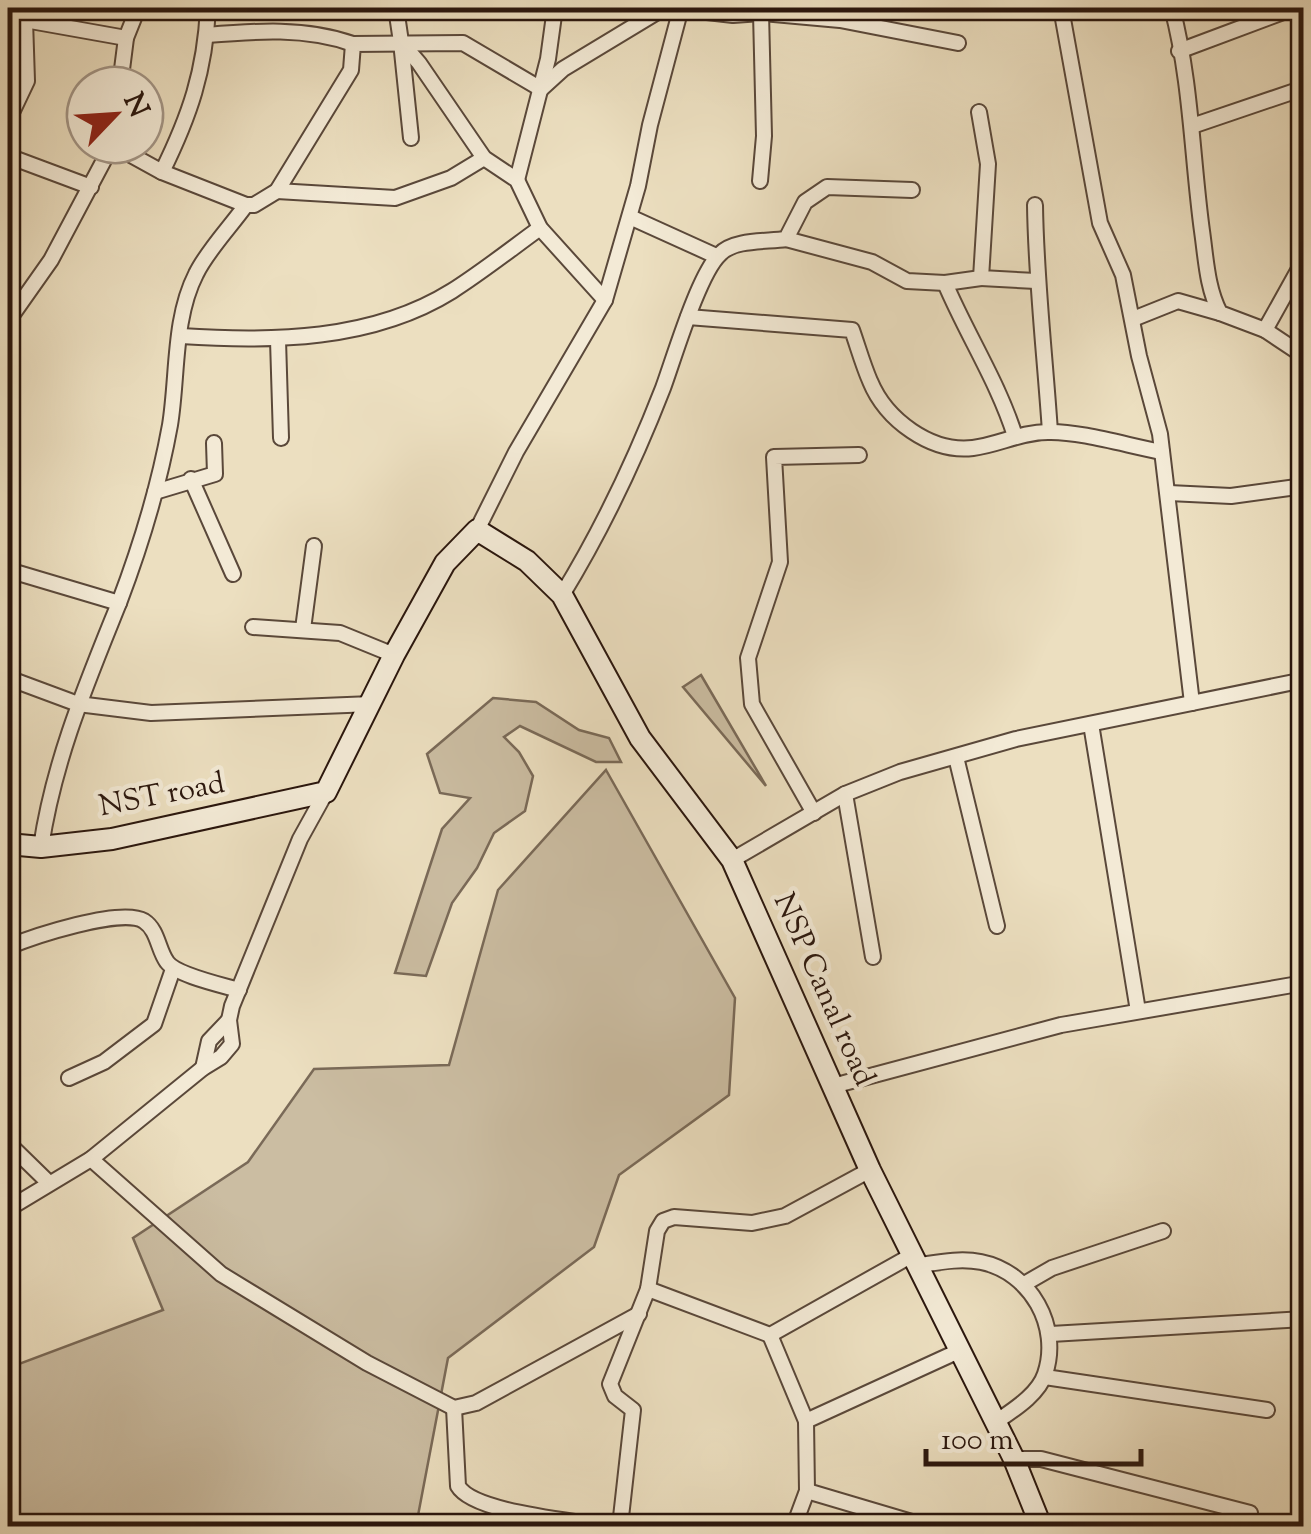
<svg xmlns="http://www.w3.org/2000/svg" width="1311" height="1534" viewBox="0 0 1311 1534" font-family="'Sorts Mill Goudy',serif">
<rect width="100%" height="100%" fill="#ecdfc0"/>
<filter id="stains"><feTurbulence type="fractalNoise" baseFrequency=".002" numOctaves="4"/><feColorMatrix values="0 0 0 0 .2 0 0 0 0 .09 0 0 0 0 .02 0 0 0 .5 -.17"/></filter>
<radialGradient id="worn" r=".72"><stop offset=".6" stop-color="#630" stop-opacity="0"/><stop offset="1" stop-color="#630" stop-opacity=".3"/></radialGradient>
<g fill="#cbbda2" stroke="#7a6a58" stroke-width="2.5">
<polygon points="701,675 766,786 683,687"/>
<polygon points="493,698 536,702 579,730 609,738 621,762 596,762 520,726 504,737 519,752 533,776 525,811 494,833 477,868 452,903 426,976 395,973 442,829 470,798 440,793 427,754"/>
<polygon points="606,770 735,998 729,1095 619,1175 594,1247 448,1358 416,1526 8,1526 8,1368 163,1310 133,1238 248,1162 314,1069 449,1065 498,890"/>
</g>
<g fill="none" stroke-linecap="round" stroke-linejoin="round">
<defs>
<g id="street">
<polyline points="396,8 401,42 419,63 484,158 517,180 540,228 605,300"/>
<polyline points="1061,8 1100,223 1123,275 1139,356 1160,434 1192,703"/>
<path d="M1172 8C1191 80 1192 157 1202 231 1206 259 1207 288 1220 313L1265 330 1304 260"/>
<polyline points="25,20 126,38"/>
<path d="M207 35C255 31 306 27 353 44"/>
<polyline points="401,42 411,138"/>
<polyline points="1179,51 1294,8"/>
<polyline points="120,85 126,38 138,8"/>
<polyline points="979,112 988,164 981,278 1036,281"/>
<polyline points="8,121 27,81 25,20 28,8"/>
<polyline points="1192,126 1304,88"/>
<polyline points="113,145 162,172 246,205 254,205 277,191 351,70 353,44 463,43 541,89 563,69 659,11 681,9 733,15 761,13 840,20 958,43"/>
<polyline points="8,156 91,187"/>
<path d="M162 172C190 115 205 71 208 8"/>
<polyline points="517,180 548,59 555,8"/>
<polyline points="760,181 764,136 761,13"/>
<polyline points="277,191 395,198 451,178 484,158"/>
<path d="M1035 205C1036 281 1045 356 1050 432"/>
<polyline points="630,217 716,256"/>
<polyline points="786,239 872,262 907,281 945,283 981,278"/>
<path d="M945 283C967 335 998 382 1015 436"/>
<path d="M688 317 852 330C858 347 863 365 870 381 886 420 931 453 973 448 998 445 1021 432 1048 432 1080 431 1129 446 1162 452"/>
<polyline points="1133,319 1178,301 1220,313"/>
<polyline points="8,321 51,260 112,145"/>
<polyline points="1265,330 1304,356"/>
<path d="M181 336C271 342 372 341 452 291 482 272 511 249 540 228"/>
<polyline points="278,340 281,438"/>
<polyline points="191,479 233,574"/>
<polyline points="155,492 215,474 214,443"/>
<polyline points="1169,493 1231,496 1304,486"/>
<polyline points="477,530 516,452 605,300 638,186 650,125 681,8"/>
<path d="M8 570 119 603C141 545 159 486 170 425 178 376 173 319 196 274 207 251 231 226 246 205"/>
<path d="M562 595C603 528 635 460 663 388 674 358 699 273 720 254 734 239 767 242 786 239L805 202 827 187 912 190"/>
<polyline points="253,627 340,633 394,655"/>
<polyline points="303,629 314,546"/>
<polyline points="8,678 78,704 151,713 372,704"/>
<polyline points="1091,724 1138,1011"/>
<polyline points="956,757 997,926"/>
<polyline points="845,794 873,957"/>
<polyline points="814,813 752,704 748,658 780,562 774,457 859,455"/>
<path d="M41 847C54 760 86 685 119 603"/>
<polyline points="732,860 845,794 900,772 1016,739 1304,680"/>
<path d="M8 947C32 937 121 907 144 921 158 930 158 950 167 962 176 975 222 985 239 990"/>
<polyline points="203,1068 209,1041 229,1020"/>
<polyline points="69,1078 104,1062 154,1024 173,969"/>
<polyline points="833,1086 1061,1025 1304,983"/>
<polyline points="8,1143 49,1183"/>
<polyline points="91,1159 221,1274 367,1363 454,1408 476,1403 639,1314"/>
<polyline points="8,1209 91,1159 203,1068 221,1057 232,1044 229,1020 232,1006 300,839 326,792"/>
<path d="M920 1265C940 1262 961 1258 981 1262 1031 1272 1061 1327 1045 1374 1038 1395 1013 1410 996 1422"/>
<polyline points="1026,1283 1052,1268 1163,1231"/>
<polyline points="648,1289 770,1335 914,1254"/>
<polyline points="1051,1334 1304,1319"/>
<polyline points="770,1335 806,1421"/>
<polyline points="1045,1377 1267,1410"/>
<path d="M454 1408 458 1486C473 1512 569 1520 601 1526"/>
<polyline points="1014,1459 1041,1459 1250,1513"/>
<polyline points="807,1491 925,1526"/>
<polyline points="620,1526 633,1410 615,1396 610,1384 648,1289 657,1231 663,1221 674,1217 752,1223 785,1216 870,1170"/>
<polyline points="794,1526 807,1491 806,1421 961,1350"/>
</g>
<polyline id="secondary" points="8,844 41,847 112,839 326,792 394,655 445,563 477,530 527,561 562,595 640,738 732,860 870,1170 1014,1459 1041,1526"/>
</defs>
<use href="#street" stroke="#5a483a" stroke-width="18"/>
<use href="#secondary" stroke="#2a160d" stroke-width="24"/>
<use href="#street" stroke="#f3ead6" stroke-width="14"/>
<use href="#secondary" stroke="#f3ead6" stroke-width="20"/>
</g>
<g text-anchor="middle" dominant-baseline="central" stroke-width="9" stroke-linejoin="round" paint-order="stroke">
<g font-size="30" fill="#2a160d" stroke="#f3ead6">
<text transform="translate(162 796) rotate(-11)">NST road</text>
<text transform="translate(823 990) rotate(66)">NSP Canal road</text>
</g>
</g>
<rect width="1311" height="1534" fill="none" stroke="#ecdfc0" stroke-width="40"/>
<rect x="10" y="10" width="1291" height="1514" fill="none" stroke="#2a160d" stroke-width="5"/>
<rect x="20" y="20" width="1271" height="1494" fill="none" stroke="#2a160d" stroke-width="2.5"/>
<g transform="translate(115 115) rotate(65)"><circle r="48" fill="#f3ead6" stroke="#a39586" stroke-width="2.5"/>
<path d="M0-8L18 38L0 25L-18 38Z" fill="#8f2418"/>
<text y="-15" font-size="28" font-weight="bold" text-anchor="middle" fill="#2a160d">N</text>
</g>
<path d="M926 1449v15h215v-15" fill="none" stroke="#2a160d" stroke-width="5"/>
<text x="941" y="1449" font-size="30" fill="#2a160d" stroke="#f3ead6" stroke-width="8" paint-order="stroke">100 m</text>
<rect width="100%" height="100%" filter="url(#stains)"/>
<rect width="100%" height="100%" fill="url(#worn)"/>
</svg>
